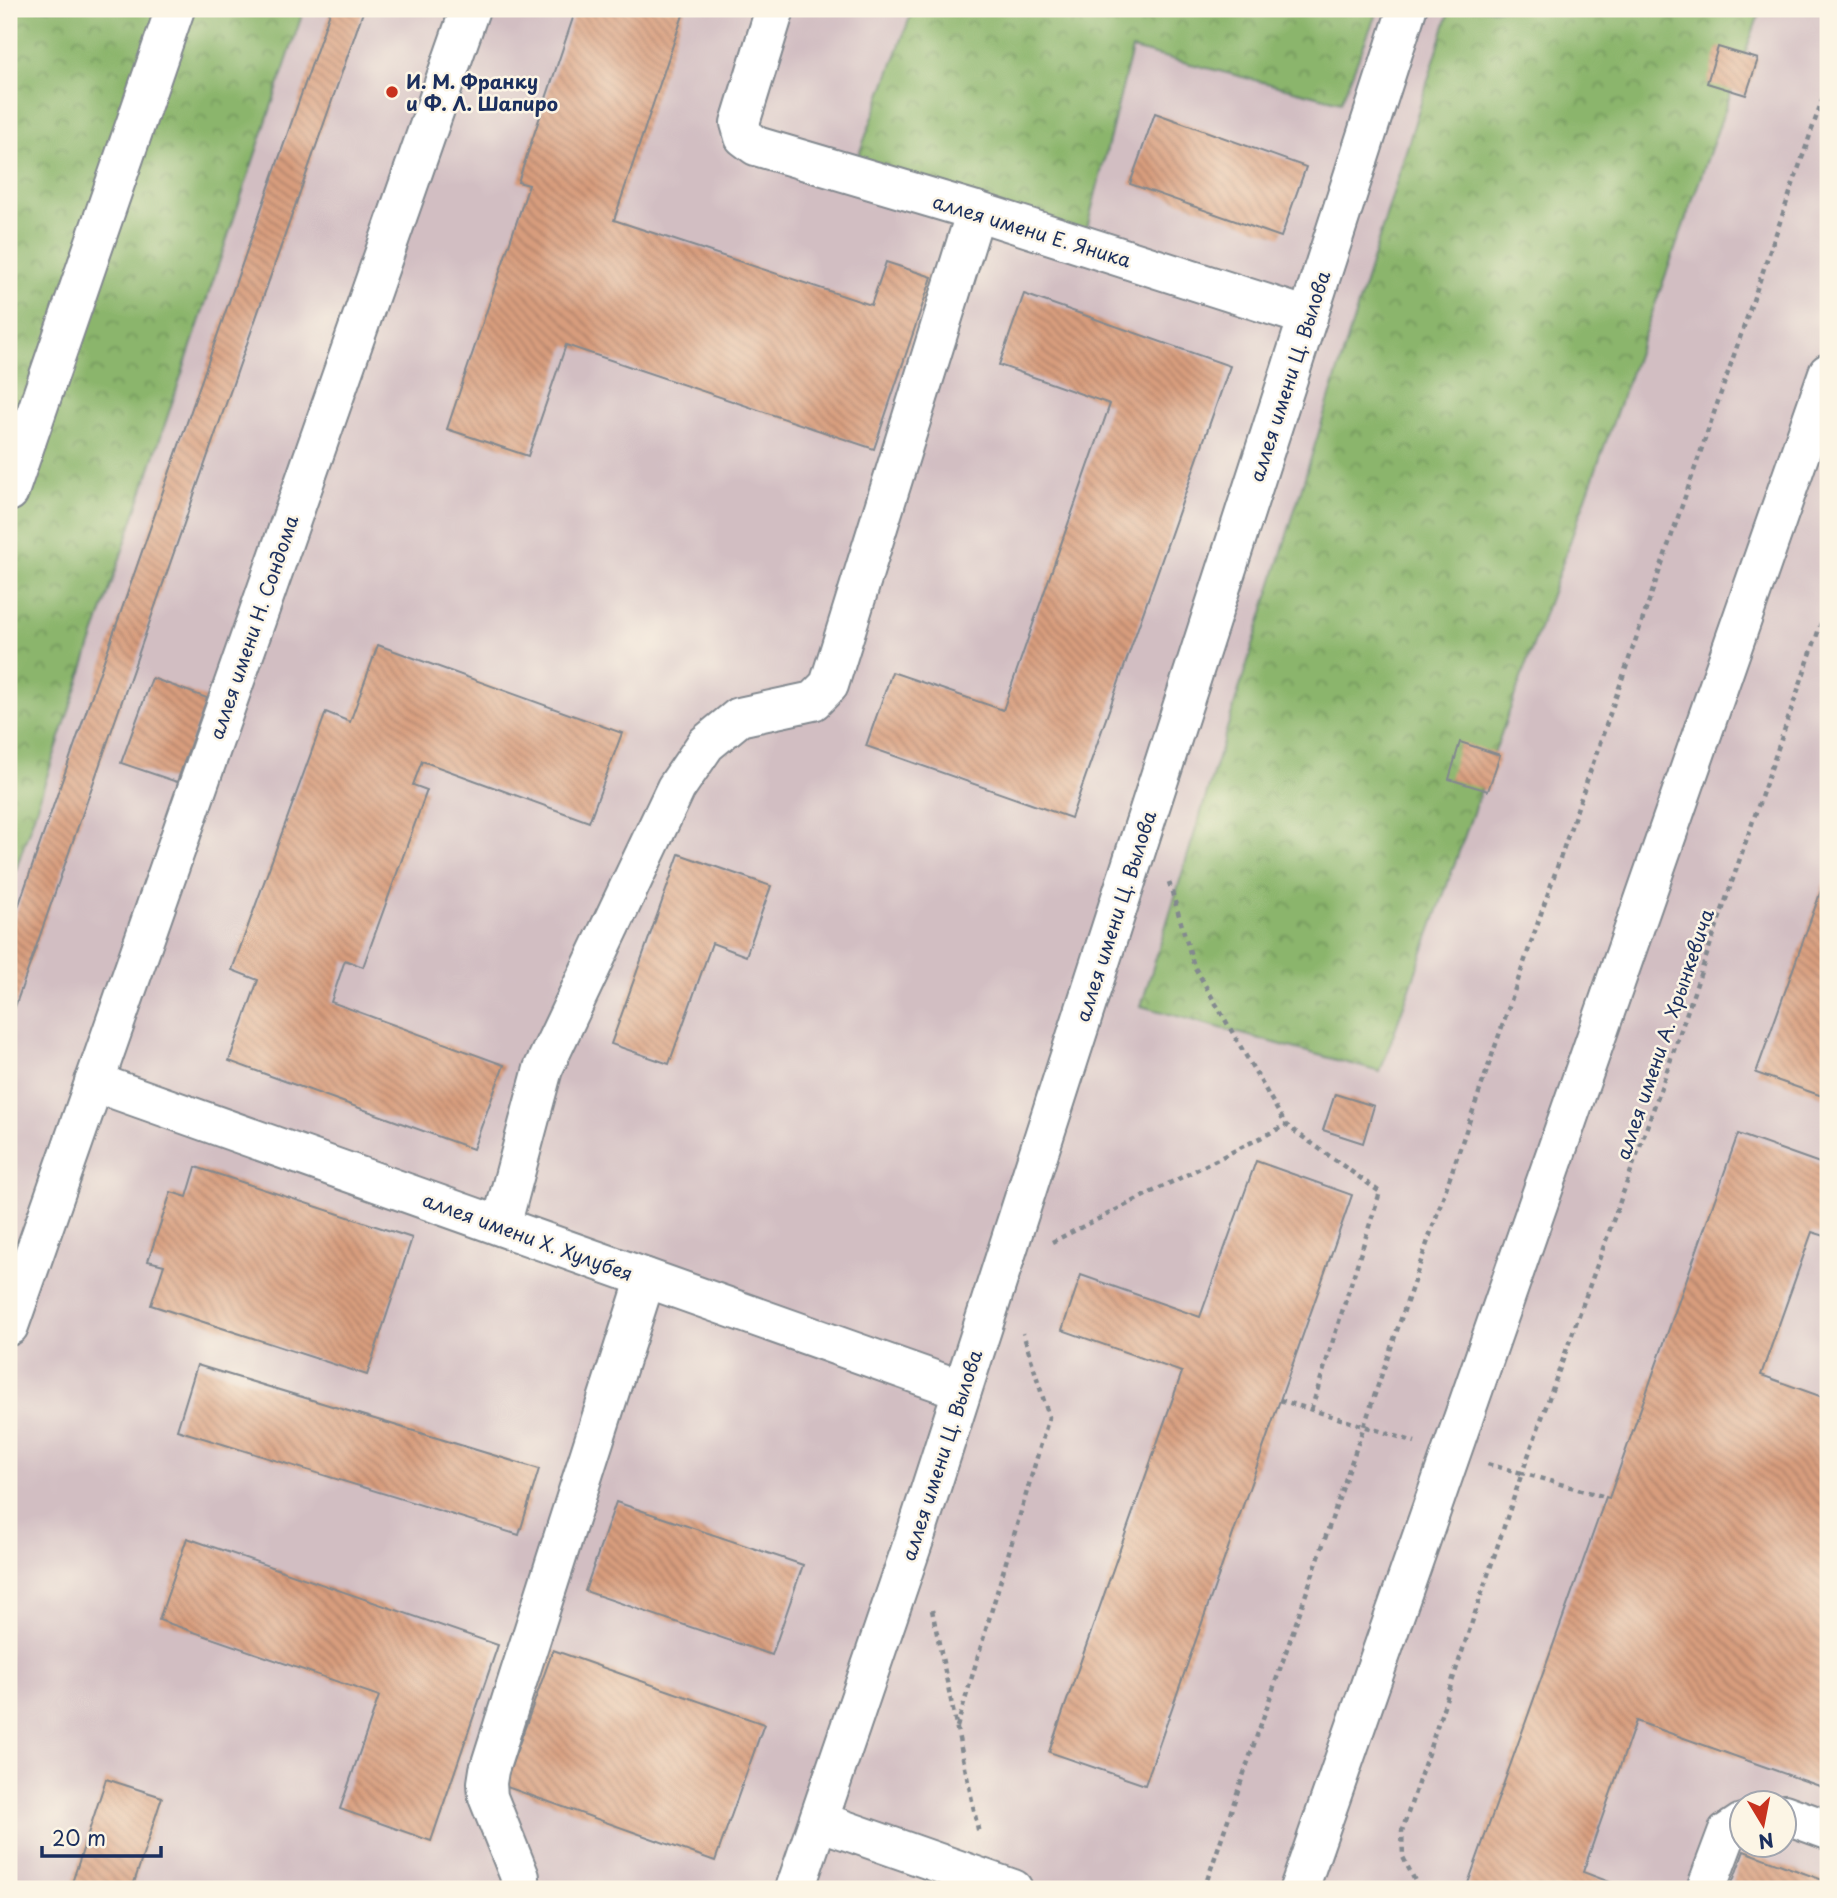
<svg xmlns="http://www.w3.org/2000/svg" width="1837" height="1898" viewBox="0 0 1837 1898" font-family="'Playpen Sans',sans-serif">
<defs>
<pattern id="forest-crowns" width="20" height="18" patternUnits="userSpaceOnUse" patternTransform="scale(1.75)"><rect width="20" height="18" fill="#8bb56c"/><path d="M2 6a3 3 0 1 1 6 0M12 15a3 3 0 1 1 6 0" fill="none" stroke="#71945c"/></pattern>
<pattern id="building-back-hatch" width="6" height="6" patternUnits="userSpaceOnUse" patternTransform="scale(1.75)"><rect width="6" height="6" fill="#d89d7d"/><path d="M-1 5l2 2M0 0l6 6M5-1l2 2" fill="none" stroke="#ae806a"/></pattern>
</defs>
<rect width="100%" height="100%" fill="#fcf5e5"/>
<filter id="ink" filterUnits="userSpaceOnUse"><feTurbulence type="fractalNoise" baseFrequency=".0143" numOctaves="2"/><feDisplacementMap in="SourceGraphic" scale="14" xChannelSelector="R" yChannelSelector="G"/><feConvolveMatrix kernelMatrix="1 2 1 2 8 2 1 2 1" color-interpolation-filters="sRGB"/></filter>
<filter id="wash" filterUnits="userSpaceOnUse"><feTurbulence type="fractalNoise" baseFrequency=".00686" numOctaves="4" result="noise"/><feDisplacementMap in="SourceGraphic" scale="28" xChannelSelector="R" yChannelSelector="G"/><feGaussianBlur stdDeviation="1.57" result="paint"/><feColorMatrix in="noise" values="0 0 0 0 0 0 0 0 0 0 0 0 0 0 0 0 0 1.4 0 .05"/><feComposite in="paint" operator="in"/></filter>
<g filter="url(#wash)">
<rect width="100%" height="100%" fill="#ebe3c0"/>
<path fill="#d2bec2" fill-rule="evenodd" d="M9 9H1828V1889H9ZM1742 1804H1784V1846H1742Z"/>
<g fill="url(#forest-crowns)" stroke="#537265" stroke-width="2">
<polygon points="9,9 304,9 9,890"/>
<polygon points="913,9 1378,9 1341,102 1132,49 1082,248 849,181"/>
<polygon points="1450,9 1761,9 1380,1072 1141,1006"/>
</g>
<g id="blocks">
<g fill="url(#building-back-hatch)">
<polygon points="331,9 364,9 9,1024 9,933"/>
<polygon points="576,9 685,9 614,220 871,305 886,262 932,277 874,449 566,345 528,456 447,429 529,185 518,182"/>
<polygon points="1718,47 1758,59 1746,95 1707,83"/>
<polygon points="1155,113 1306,167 1281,237 1130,184"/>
<polygon points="1024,294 1230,366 1071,818 866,746 892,672 1003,710 1110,404 999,365"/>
<polygon points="378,645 622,733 589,822 422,761 413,785 427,790 363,967 345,960 331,1002 504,1065 473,1149 229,1061 258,980 232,970 326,712 350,722"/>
<polygon points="152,678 207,698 177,782 121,763"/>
<polygon points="1460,742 1500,755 1488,791 1449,779"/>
<polygon points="679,854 771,886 746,956 712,943 669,1064 611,1044"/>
<polygon points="1828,871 1828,1098 1756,1073"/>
<polygon points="1335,1094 1374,1106 1363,1143 1323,1130"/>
<polygon points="1738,1134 1828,1166 1828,1237 1812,1232 1761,1375 1828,1399 1828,1789 1636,1721 1583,1872 1628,1889 1466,1889 1606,1497 1609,1498"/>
<polygon points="1256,1161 1352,1195 1145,1785 1049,1752 1182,1372 1062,1330 1081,1275 1200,1317"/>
<polygon points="196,1167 412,1238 367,1375 151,1305 164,1265 148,1261 171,1192 187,1197"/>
<polygon points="197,1365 539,1469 519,1535 177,1430"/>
<polygon points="616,1502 803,1565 772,1655 585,1591"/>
<polygon points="187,1538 498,1645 431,1841 340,1809 379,1696 159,1620"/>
<polygon points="553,1650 764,1724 715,1861 504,1786"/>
<polygon points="106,1779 162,1797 132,1889 70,1889"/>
<polygon points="1744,1851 1828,1882 1828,1889 1730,1889"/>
</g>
</g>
</g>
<g filter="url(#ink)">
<use href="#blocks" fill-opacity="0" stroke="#83898f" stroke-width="2"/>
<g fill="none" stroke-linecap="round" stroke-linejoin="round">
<defs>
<g id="minor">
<polyline points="775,9 740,123 744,137 756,146 976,211 1308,317"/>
<polyline points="9,492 175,9"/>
<polyline points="94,1082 962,1390"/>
<polyline points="501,1226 543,1069 676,788 706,744 739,717 813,701 829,685 976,211"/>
<polyline points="9,1326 470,9"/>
<polyline points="1784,1814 1828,1830"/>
<polyline points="819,1821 1013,1889"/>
<polyline points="519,1889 520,1877 488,1797 487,1783 489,1770 646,1278"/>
<polyline points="795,1889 916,1534 1407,9"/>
<polyline points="1299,1889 1828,373"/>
<polyline points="1706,1889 1727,1833 1742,1823"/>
</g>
</defs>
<use href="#minor" stroke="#83898f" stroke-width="42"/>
<g stroke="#83898f" stroke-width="4.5" stroke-dasharray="5 5" stroke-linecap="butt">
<polyline points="1169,882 1194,966 1286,1125 1380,1192 1311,1410"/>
<polyline points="1052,1242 1286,1125"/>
<polyline points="1280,1400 1415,1442"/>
<polyline points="1602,1496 1522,1473 1662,1085 1828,603"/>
<polyline points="932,1610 979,1834"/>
<polyline points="957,1727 1049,1417 1023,1333"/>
<polyline points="1204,1889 1828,83"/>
<polyline points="1419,1889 1403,1857 1402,1831 1522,1473 1487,1464"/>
</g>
<use href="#minor" stroke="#fff" stroke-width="38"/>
</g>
</g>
<circle fill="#c8321e" stroke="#fcf5e5" stroke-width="2.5" cx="392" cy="92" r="7"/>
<g text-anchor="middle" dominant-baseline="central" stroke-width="5" stroke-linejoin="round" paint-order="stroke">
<g font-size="19" font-weight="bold" fill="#1b2f5e" stroke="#fcf5e5" text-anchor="start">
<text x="406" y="81">И. М. Франку<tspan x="406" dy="22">и Ф. Л. Шапиро</tspan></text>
</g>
<g font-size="19" fill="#1b2f5e" stroke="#fcf5e5">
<text transform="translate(1032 230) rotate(17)">аллея имени Е. Яника</text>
<text transform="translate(1289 376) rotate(-72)">аллея имени Ц. Вылова</text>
<text transform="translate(253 627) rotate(-71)">аллея имени Н. Сондома</text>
<text transform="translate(1115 916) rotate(-72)">аллея имени Ц. Вылова</text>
<text transform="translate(1664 1034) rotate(-71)">аллея имени А. Хрынкевича</text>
<text transform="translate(528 1236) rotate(20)">аллея имени Х. Хулубея</text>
<text transform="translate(941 1455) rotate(-72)">аллея имени Ц. Вылова</text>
</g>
</g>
<rect width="1837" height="1898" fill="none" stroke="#fcf5e5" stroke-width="35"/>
<g transform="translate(1763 1824) rotate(170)"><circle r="33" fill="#fcf5e5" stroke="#a2a6af" stroke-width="2"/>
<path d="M0-5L12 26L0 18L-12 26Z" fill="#c8321e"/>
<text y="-10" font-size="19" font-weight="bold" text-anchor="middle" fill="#1b2f5e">N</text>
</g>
<path d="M42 1846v10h119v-10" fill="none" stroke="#1b2f5e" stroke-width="3.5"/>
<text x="52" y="1846" font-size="21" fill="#1b2f5e" stroke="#fcf5e5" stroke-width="5" paint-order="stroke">20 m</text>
</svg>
